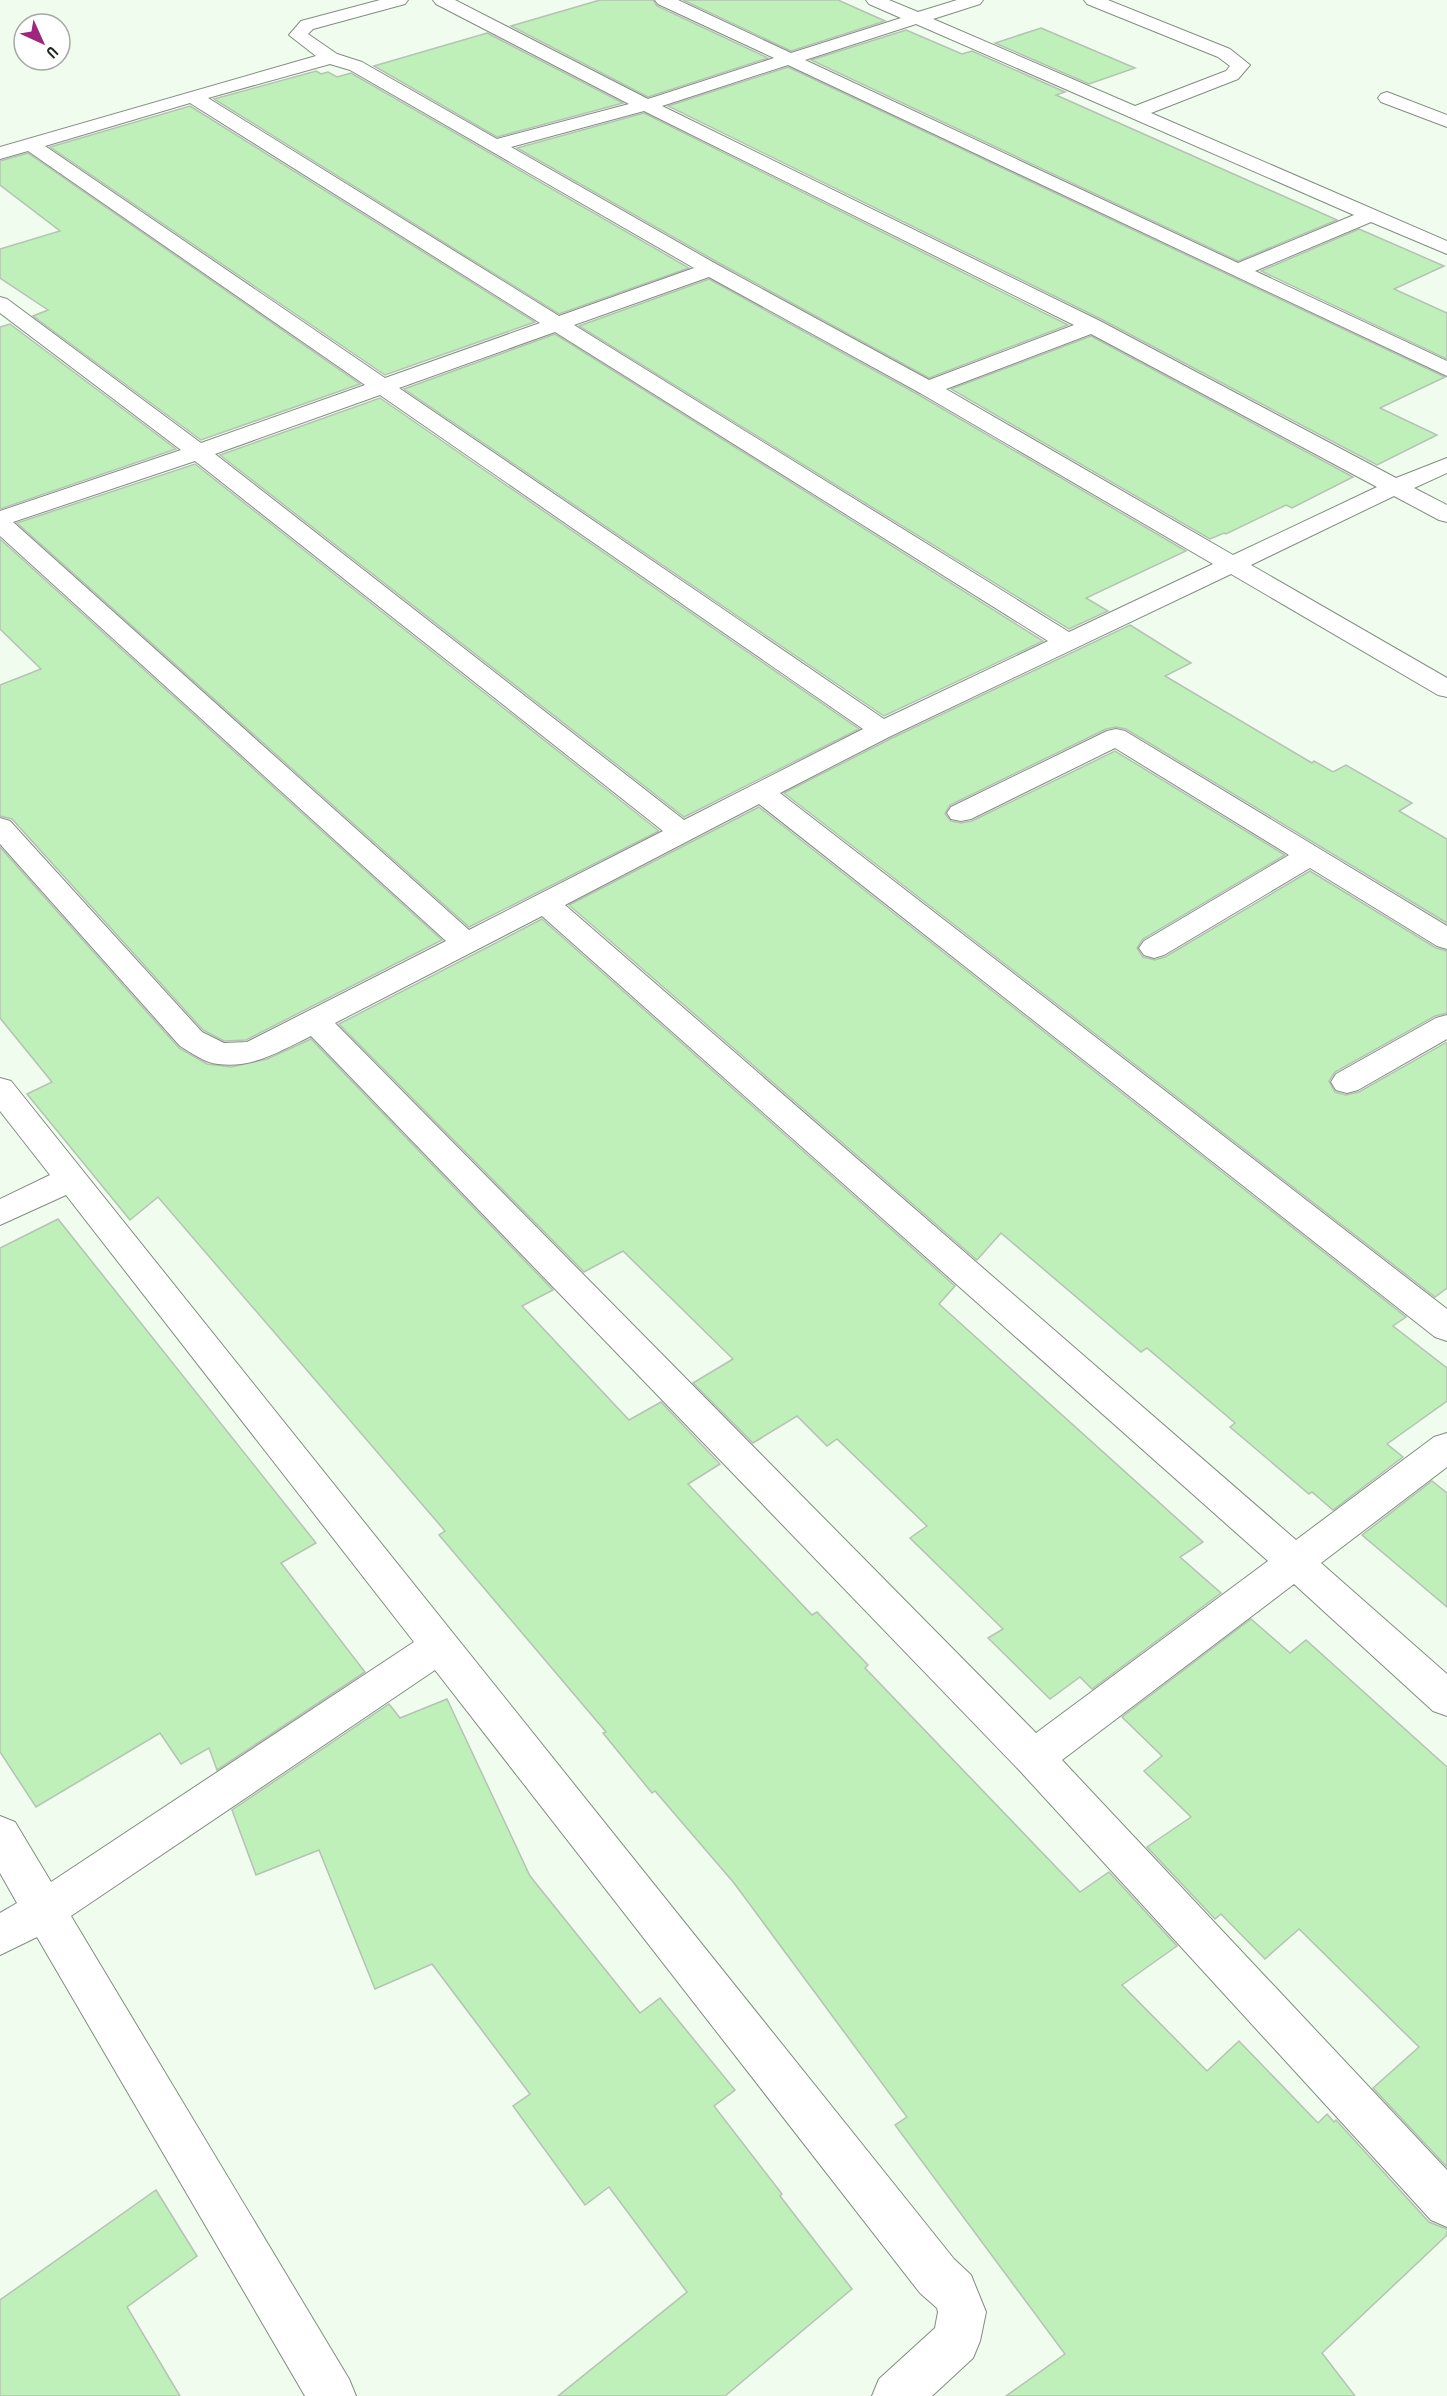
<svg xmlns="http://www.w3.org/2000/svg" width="1447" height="2396" viewBox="0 0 1447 2396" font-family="'PT Sans Narrow',sans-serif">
<rect width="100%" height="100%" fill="#effcee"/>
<g fill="#bff0ba" stroke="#b5c2b4" stroke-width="1.5">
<polygon points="600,0 653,0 657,6 768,58 648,97 511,26"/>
<polygon points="683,0 838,0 885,21 791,51"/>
<polygon points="1041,28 1135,68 1089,84 995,43"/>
<polygon points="906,30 962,54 972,51 1065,92 1056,95 1337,220 1238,261 811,60"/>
<polygon points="487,33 623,103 497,137 374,66"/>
<polygon points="788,67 1445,377 1380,408 1437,435 1377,465 1101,319 668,106"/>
<polygon points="316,71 321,74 328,72 337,77 351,73 689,268 559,314 214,99"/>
<polygon points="190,106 535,322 385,375 50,147"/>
<polygon points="644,113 1068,325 929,378 719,263 517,148"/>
<polygon points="28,153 360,384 201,440 33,316 48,310 0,278 0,249 60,231 0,185 0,161"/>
<polygon points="1359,229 1444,266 1394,289 1447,313 1447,359 1261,271"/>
<polygon points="709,279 919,395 1186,551 1086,598 1108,611 1069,629 579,326"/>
<polygon points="10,324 176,449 0,509 0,327"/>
<polygon points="555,334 1043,641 884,716 404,389"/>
<polygon points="1091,336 1353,477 1292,508 1286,505 1226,534 1224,533 1210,539 951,389"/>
<polygon points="380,398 859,729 684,817 220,455"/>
<polygon points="195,464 659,831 469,927 17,523"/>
<polygon points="0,539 442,940 246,1040 224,1041 203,1030 12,819 0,816 0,685 41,669 0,629"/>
<polygon points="1130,625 1191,663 1165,676 1312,763 1314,761 1333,772 1346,765 1412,803 1399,811 1447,839 1447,923 1126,729 1116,727 1106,729 950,805 945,814 951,821 961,823 972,821 1115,751 1285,855 1143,939 1137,948 1143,957 1155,960 1165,957 1310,871 1436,948 1447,951 1447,1013 1435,1016 1335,1072 1329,1081 1335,1092 1346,1095 1359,1092 1447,1042 1447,1288 1435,1297 784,793 892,738"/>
<polygon points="759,807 1406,1317 1393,1326 1447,1368 1447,1401 1387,1444 1403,1457 1333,1510 1312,1492 1309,1494 1230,1427 1235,1423 1147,1348 1141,1352 1001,1233 977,1260 569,905"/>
<polygon points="0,847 179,1048 207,1064 231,1067 267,1059 311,1039 553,1290 522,1306 629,1420 661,1402 720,1464 688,1484 812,1615 817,1612 868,1665 865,1668 1080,1892 1109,1872 1177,1946 1122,1985 1207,2071 1239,2041 1318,2123 1327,2114 1334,2122 1336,2120 1429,2222 1447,2229 1447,2235 1322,2353 1355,2396 1006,2396 1065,2354 895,2125 907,2117 734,1883 655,1791 652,1793 603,1733 606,1732 439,1535 445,1531 158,1197 130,1220 27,1094 52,1082 0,1018"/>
<polygon points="542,919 955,1286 939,1304 1203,1542 1180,1557 1221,1593 1092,1689 1080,1677 1050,1699 988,1638 1003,1629 910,1538 927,1526 837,1439 827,1446 797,1416 753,1443 693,1383 733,1359 623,1251 584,1272 339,1024"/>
<polygon points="58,1219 316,1543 281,1563 365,1672 217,1770 209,1748 181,1764 160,1733 36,1807 0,1752 0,1248"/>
<polygon points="1432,1481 1447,1493 1447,1607 1362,1535"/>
<polygon points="1251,1619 1290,1653 1306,1640 1447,1767 1447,2167 1373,2088 1419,2047 1299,1929 1265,1959 1221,1914 1215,1919 1147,1847 1191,1817 1144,1771 1162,1756 1122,1717"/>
<polygon points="447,1699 530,1876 640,2013 660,1998 735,2090 714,2106 782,2194 780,2196 852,2289 725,2396 558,2396 687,2292 609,2187 585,2205 513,2106 530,2094 432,1964 375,1989 319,1850 256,1875 232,1810 389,1704 400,1718"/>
<polygon points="156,2190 197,2256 127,2307 180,2396 0,2396 0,2300"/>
</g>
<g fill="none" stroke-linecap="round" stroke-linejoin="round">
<defs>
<g id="minor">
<path d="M380 0H408L405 4 313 29 308 34 337 54 362 62 497 139 629 104 436 4 433 0H455L648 99 774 58 658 4 655 0H678L791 53 901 18 869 4 866 0H889L918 12 957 0H983L980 4 933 19 1135 106 1226 71 1230 66 1218 57 1087 4 1084 0H1108L1230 49 1250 65 1238 79 1151 113 1447 241V254L1371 222 1255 271 1447 361V376L788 65 662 106 1100 321 1396 478 1447 458V473L1414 488 1447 505V522L1439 520 1394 496 1251 565 1447 678V697L1438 695 1231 574 891 736 780 793 1447 1309V1341L1435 1337 759 804 565 905 1296 1540 1434 1437 1447 1433V1467L1321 1563 1447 1674V1716L1433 1711 1294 1584 1062 1760 1447 2170V2227L1431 2220 1020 1771 311 1036C282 1050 252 1069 218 1064 205 1063 192 1053 180 1046L0 844V818L10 821 202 1032 224 1043 247 1042 446 941 0 536V511L181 450 0 313V297L7 299 201 443 365 385 28 151 0 159V147L316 56 289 35 301 21ZM916 24 1354 215 1238 263 805 60ZM330 64 350 70 694 268 559 316 208 98ZM190 103 540 323 385 378 45 146ZM644 111 1074 325 929 380 718 265 511 147ZM709 277 920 393 1213 564 1069 632 574 325ZM555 332 1048 641 884 719 399 388ZM1091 334 1377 487 1233 555 946 389ZM380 395 863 729 684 820 215 454ZM195 461 663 831 469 930 13 522ZM542 916 1268 1561 1036 1733 335 1023Z"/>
<polygon points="1387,92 1447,115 1447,127 1381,102 1378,98 1381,94"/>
<polygon points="1116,729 1125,731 1447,926 1447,949 1437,946 1310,868 1164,955 1154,958 1144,955 1139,948 1144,941 1289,855 1115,748 971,819 961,821 951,819 947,813 951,807 1107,731"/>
<polygon points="1447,1015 1447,1039 1358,1090 1347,1093 1336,1090 1331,1082 1336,1074 1436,1018"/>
<polygon points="0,1078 11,1081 954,2259 971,2275 986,2312 980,2341 973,2358 932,2396 872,2396 879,2379 935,2328 938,2312 937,2308 920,2293 435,1670 71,1916 349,2379 356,2396 305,2396 37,1937 0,1955 0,1913 17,1903 0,1873 0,1816 15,1822 51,1882 414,1642 66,1195 0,1225 0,1199 50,1175 0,1111"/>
</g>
</defs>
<use href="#minor" stroke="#828e81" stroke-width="2"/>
<use href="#minor" fill="#fff" fill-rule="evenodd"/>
</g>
<g transform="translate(42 42) rotate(135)"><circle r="28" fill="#ffffff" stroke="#a6a8a6" stroke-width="1.5"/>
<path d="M0-4.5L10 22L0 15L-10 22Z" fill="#9f267e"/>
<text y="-9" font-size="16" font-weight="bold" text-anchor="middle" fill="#212621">U</text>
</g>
</svg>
